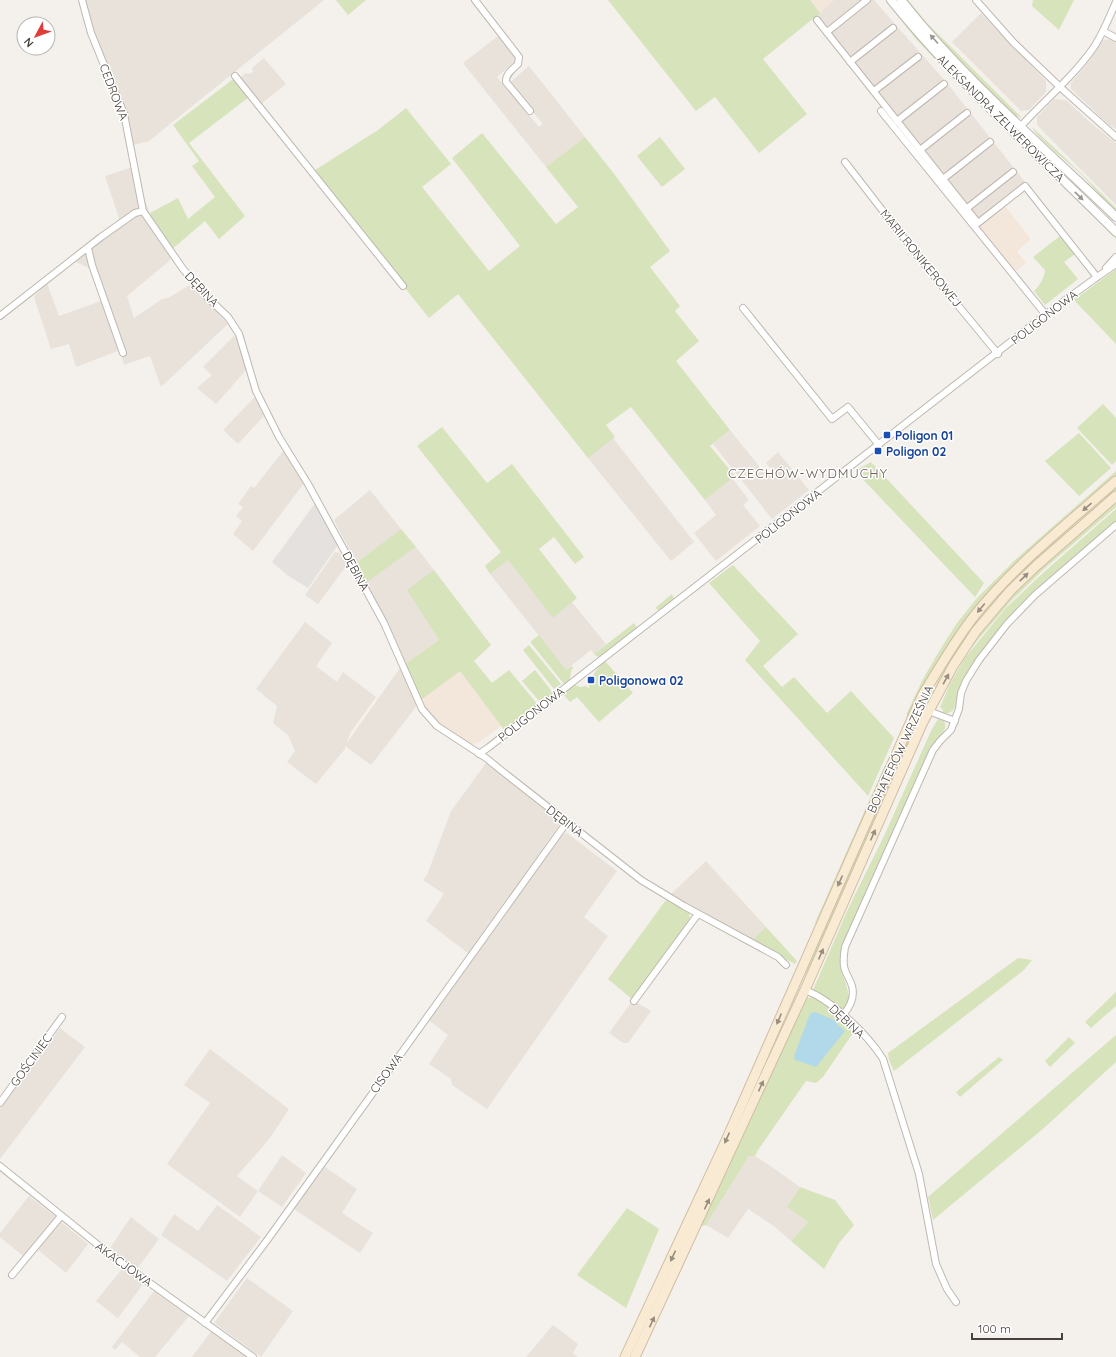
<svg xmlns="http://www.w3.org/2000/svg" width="1116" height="1357" viewBox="0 0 1116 1357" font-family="Quicksand,sans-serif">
<rect width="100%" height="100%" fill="#f4f1ed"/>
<g fill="#e8e2db">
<polygon points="85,0 324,0 149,141 133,145 129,123 119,91 105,60 89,19"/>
<polygon points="834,0 874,0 947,83 1029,187 977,226 812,19"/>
<polygon points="981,13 1046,81 1046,92 1029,110 1021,111 952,42"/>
<polygon points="498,36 515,57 515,61 497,77 539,127 543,124 509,83 529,66 585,137 546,167 463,63"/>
<polygon points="1110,39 1116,43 1116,129 1109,125 1071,89 1071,83 1092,57 1103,40"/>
<polygon points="264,58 286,84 260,105 242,81 241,77 245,73 249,74 253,72 252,68"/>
<polygon points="1054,99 1066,100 1093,125 1116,143 1116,205 1037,125 1037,117"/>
<polygon points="137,166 145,201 153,221 171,250 171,258 168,262 127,296 134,318 162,299 168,298 191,284 228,324 161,387 150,356 124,365 120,350 76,367 69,344 51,349 34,297 47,283 59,316 101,301 91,269 76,262 74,257 120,221 105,176 132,167"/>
<polygon points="235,335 247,369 216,404 197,388 212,375 203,367"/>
<polygon points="255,397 264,416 238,444 223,430"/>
<polygon points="730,430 767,476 773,471 766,463 778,452 809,490 772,519 713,444"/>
<polygon points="613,438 694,542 671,561 588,458"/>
<polygon points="284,450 304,483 253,551 233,534 242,521 236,516 243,507 238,504 251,486 254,488"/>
<polygon points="732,478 749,500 743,505 760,526 716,561 694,533 716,515 705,500"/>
<polygon points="370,490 401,529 356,563 334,520"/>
<polygon points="416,547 434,570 408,590 439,640 405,664 380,610 366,583"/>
<polygon points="335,552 340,553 347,565 318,604 305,595"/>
<polygon points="508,560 553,617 572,602 606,644 594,654 591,650 566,670 490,574"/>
<polygon points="305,622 332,643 316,666 337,682 343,672 376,697 351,732 346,744 402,665 419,703 371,765 345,746 345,749 316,784 287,762 295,751 288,735 273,723 277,706 256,689"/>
<polygon points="486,763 562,821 469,954 426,921 444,894 423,880 427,875 451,811"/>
<polygon points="567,833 617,871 584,917 608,936 487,1109 452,1085 451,1079 429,1064 448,1035 427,1019 563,834"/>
<polygon points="706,861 766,927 751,941 670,895"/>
<polygon points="633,1000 651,1011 628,1043 623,1043 609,1033"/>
<polygon points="60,1028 85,1047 0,1159 0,1109"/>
<polygon points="210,1049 289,1109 270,1138 237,1176 258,1191 282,1155 306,1173 282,1207 258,1191 240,1217 167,1164 210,1103 184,1085"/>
<polygon points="749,1156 755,1156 769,1165 800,1187 787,1207 808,1222 791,1241 775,1227 748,1209 728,1238 706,1225"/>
<polygon points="325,1167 357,1189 342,1213 373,1233 360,1253 294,1209"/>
<polygon points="29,1196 56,1217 23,1256 0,1237 0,1233"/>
<polygon points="217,1205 261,1237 227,1281 161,1235 174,1214 198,1231"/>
<polygon points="131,1217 159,1239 137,1269 110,1248"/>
<polygon points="60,1221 88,1244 66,1273 37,1249"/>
<polygon points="122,1269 144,1283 118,1318 96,1301"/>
<polygon points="247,1278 293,1311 261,1357 214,1323"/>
<polygon points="154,1291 189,1316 155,1357 140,1357 122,1342 115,1350 112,1347"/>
<polygon points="553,1325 578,1344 573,1353 578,1357 526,1357"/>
<polygon points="212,1330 249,1357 192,1357"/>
</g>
<g fill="#f3e6db">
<polygon points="810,0 834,0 820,13"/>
<polygon points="1004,205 1031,239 1017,251 1026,263 1014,273 977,226"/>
<polygon points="460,670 501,726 478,743 471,744 438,724 429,713 421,700"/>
</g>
<polygon fill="#e5e1de" points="316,502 340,542 308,588 287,575 272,562"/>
<g fill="#d6e3bb">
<polygon points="336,0 366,0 348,15"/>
<polygon points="608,0 810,0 820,13 763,59 807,114 759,153 715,97 696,111"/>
<polygon points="885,0 886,0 926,47 957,81 1116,236 1116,239 951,76 916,39"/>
<path d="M906 0H908L927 23 1022 118 1014 115C976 78 939 41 906 0Z"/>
<polygon points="1033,0 1074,0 1059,30 1032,6"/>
<polygon points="232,80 236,80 249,97 189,143 245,216 219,239 205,221 171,250 153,221 150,213 178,198 188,219 215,197 192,166 199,161 173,125"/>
<polygon points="406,108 451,164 422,187 489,271 520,246 452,158 482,133 556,224 578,207 546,167 585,137 615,175 670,251 650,267 680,306 675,311 699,341 676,361 730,430 710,446 735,476 705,500 631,407 606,425 615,437 588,458 458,294 429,318 312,172 378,130"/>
<path d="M1032 127 1081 173 1116 208V211C1104 200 1093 187 1082 175 1070 163 1038 140 1032 127Z"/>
<polygon points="660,137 685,169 662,187 637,156"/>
<path d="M1064 233 1079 251 1064 262 1078 279 1045 305 1034 291C1040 285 1044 279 1045 270L1033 257Z"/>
<polygon points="1116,269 1116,344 1074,300"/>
<polygon points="1103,404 1116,418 1116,461 1112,465 1077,428"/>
<polygon points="442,427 487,483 512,464 584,557 575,564 554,537 539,549 577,598 553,618 508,560 490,574 485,566 501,552 417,446"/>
<polygon points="1079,433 1111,468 1079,496 1045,461"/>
<polygon points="871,462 984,583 975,597 855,471"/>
<path d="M1116 471V477C1092 498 1067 520 1043 541 1021 560 1000 579 981 600 951 635 930 675 909 716L906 715 923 679 941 648 957 623 977 598 1015 560Z"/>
<polygon points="1116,486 1116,491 1025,571 997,599 963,642 929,699 939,679 962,642 978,620 1016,574"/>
<polygon points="1116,501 1116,507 1044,569 1011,601 965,655 978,633 1024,582"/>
<path d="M1116 509V521C1069 562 1020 600 983 651 974 663 964 676 959 690 956 696 957 705 953 710 950 713 946 714 942 713L943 710 940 707 950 684 965 658 1005 609 1044 572Z"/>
<polygon points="401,529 416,547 366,583 356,563"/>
<polygon points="733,565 798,634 763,666 782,687 794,677 827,713 851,691 894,738 868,796 745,660 760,641 709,583"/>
<polygon points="434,570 491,645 474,661 492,683 509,670 538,705 505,731 460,671 421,700 405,664 439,640 407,590"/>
<polygon points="672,594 674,599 660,611 655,608"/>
<polygon points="634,623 637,628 600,656 598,657 594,654"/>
<polygon points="539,635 566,670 572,666 573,668 571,671 570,679 564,684 531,643 531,641"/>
<polygon points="529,645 561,684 554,689 523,650"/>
<path d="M605 661 633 693 599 722 577 697 570 702 562 693 575 685 580 687 586 686 588 688 590 687 588 685 589 683 591 684 594 679 592 678C595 671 599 666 605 661Z"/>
<polygon points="535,670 550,689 552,694 542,702 540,702 522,681"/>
<path d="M938 719 944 721C949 732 937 737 932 747L843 943C841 952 839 960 841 969 842 977 860 1010 838 1009L829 1000 813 990 848 909 884 836 931 731Z"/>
<polygon points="914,722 918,724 808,973 804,971"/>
<polygon points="885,765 885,772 822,914 814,925"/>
<polygon points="666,900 689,913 690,919 677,939 633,1000 608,979"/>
<polygon points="766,927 797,961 795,964 751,941"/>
<polygon points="1018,958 1032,960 1024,970 894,1071 889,1060 888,1053"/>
<polygon points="1116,992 1116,1006 1091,1028 1085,1022"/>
<polygon points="814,997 835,1011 855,1030 823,1077 816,1083 806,1081 758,1150 755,1156 749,1156 706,1225 701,1226 806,998"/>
<polygon points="1116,1035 1116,1062 1044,1128 933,1220 928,1197"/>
<polygon points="1069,1037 1075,1043 1050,1067 1045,1061"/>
<polygon points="999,1057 1003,1060 960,1097 956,1092"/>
<polygon points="800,1187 835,1200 854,1225 839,1243 824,1269 791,1241 808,1222 787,1207"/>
<polygon points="627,1208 659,1229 626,1308 577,1275"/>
</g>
<polygon fill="#b1d9e9" points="815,1012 836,1021 838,1025 845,1031 816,1067 795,1060 794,1056 810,1014"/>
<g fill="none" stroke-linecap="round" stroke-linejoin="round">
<defs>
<g id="minor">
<polyline points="82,0 91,33 124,114 143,211 183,269 207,297 228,317 239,334 256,391 279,437 308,484 384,623 422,709 437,726 486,758 502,771 641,880 684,906 778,957 786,965"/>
<path d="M475 0 519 57 518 64C513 69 505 74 506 82L530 111"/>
<polyline points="976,0 1013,42 1060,87 1116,137"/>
<polyline points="817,20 978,223 1025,186 1097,277"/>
<polyline points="1103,31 1116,38"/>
<polyline points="827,32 867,0"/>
<polyline points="850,62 893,28"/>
<polyline points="235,76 403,286"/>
<polyline points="874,91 918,57"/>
<polyline points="881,111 1046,315"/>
<polyline points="897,121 944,84"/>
<path d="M1021 126C1045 100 1073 77 1094 47 1103 33 1109 18 1116 2"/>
<polyline points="920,150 967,113"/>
<polyline points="845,162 924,264 998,354"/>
<polyline points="943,179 990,142"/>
<polyline points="966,209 1013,172"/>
<polyline points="88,248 92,265 123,353"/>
<polyline points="1106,268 1116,257"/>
<polyline points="743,308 832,419 848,407 879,445"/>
<polyline points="0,316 101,237 135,213 143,211"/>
<polyline points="918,707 955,721"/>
<polyline points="479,754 489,747 1049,312 1097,277 1116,264"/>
<path d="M805 990C832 1000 868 1035 883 1059L919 1174 936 1264 947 1289 956 1302"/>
<polyline points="634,1001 698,914"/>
<path d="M843 1015C850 1007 855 997 852 986 850 979 845 973 844 966 843 960 844 953 845 947L933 750 940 741 951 730 959 709 961 693 966 681 979 660 1007 624 1035 595 1116 525"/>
<polyline points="0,1103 62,1017"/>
<polyline points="0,1166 108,1253 253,1357"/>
<polyline points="12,1275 61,1216"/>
<polyline points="205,1323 268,1239 567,822"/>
</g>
<g id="tertiary">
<path d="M891 0C959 84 1040 156 1116 232"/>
<path d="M901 0C964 80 1043 146 1116 217"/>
</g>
<g id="secondary">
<path d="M625 1357 724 1145 922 696C939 669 955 640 975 615 1016 564 1067 524 1116 481"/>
<polyline points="635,1357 805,990 922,724 953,666 976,631 1010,591 1036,566 1116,496"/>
</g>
</defs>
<use href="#minor" stroke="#bfb8b0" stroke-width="8"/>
<use href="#tertiary" stroke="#bfb8b0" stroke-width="10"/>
<use href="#secondary" stroke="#cebda2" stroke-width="11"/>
<use href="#minor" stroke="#fff" stroke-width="6"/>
<use href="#tertiary" stroke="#fff" stroke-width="8"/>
<use href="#secondary" stroke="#f9ebd3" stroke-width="9"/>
</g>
<defs><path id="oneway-solid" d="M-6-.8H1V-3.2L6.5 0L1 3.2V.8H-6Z"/></defs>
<g fill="#9a9693">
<use href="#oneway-solid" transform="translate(934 39) rotate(-132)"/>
<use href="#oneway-solid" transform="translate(1079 196) rotate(44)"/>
</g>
<g fill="#988e7f">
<use href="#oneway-solid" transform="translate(1087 507) rotate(139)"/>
<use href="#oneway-solid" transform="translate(1024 577) rotate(-44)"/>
<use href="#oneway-solid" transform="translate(981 608) rotate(130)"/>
<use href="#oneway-solid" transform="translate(946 679) rotate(-61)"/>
<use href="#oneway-solid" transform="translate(873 835) rotate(-66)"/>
<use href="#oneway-solid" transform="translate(840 881) rotate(114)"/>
<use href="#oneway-solid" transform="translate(821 954) rotate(-66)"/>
<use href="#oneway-solid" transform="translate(779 1019) rotate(113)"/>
<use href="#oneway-solid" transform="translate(761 1086) rotate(-65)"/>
<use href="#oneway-solid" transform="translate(727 1138) rotate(114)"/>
<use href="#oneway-solid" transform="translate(707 1204) rotate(-65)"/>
<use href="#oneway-solid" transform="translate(673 1256) rotate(115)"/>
<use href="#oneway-solid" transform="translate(652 1322) rotate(-65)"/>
</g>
<g fill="#1a4fb4" stroke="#fff" stroke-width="1.5">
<rect x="883" y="431" width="8" height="8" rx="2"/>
<rect x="874" y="447" width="8" height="8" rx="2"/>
<rect x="587" y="676" width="8" height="8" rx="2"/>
</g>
<g text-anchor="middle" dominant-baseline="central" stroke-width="3" stroke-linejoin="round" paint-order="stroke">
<g font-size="12" fill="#48413b" stroke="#fff">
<text transform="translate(114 92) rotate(69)">CEDROWA</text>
<text transform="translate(1001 118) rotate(45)">ALEKSANDRA ZELWEROWICZA</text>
<text transform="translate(921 258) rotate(51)">MARII RONIKEROWEJ</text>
<text transform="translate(202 289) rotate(47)">DĘBINA</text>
<text transform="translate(1044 317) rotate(-38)">POLIGONOWA</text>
<text transform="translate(788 516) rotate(-38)">POLIGONOWA</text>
<text transform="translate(356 571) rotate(62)">DĘBINA</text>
<text transform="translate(531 714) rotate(-38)">POLIGONOWA</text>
<text transform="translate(900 749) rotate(-65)">BOHATERÓW WRZEŚNIA</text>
<text transform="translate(565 821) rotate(38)">DĘBINA</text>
<text transform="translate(847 1021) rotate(43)">DĘBINA</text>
<text transform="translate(31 1060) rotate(-54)">GOŚCINIEC</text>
<text transform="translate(386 1073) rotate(-54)">CISOWA</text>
<text transform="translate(124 1264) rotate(36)">AKACJOWA</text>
</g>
<g font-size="12" font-weight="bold" fill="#164399" stroke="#fff" text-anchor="start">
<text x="895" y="435">Poligon 01</text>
<text x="886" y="451">Poligon 02</text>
<text x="599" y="680">Poligonowa 02</text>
</g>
<g font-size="13" letter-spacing="1" fill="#6a5e53" stroke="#fff">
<text x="808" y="473">CZECHÓW-WYDMUCHY</text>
</g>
</g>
<g transform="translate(36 36) rotate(229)"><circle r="19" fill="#ffffff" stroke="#b6b3b1"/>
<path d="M0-3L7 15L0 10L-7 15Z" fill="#e03c38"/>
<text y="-6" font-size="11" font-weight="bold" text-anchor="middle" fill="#48413b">N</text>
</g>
<path d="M972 1333v6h90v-6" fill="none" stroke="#48413b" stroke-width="2"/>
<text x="978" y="1333" font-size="12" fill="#48413b" stroke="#ffffff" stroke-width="3" paint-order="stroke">100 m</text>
</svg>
